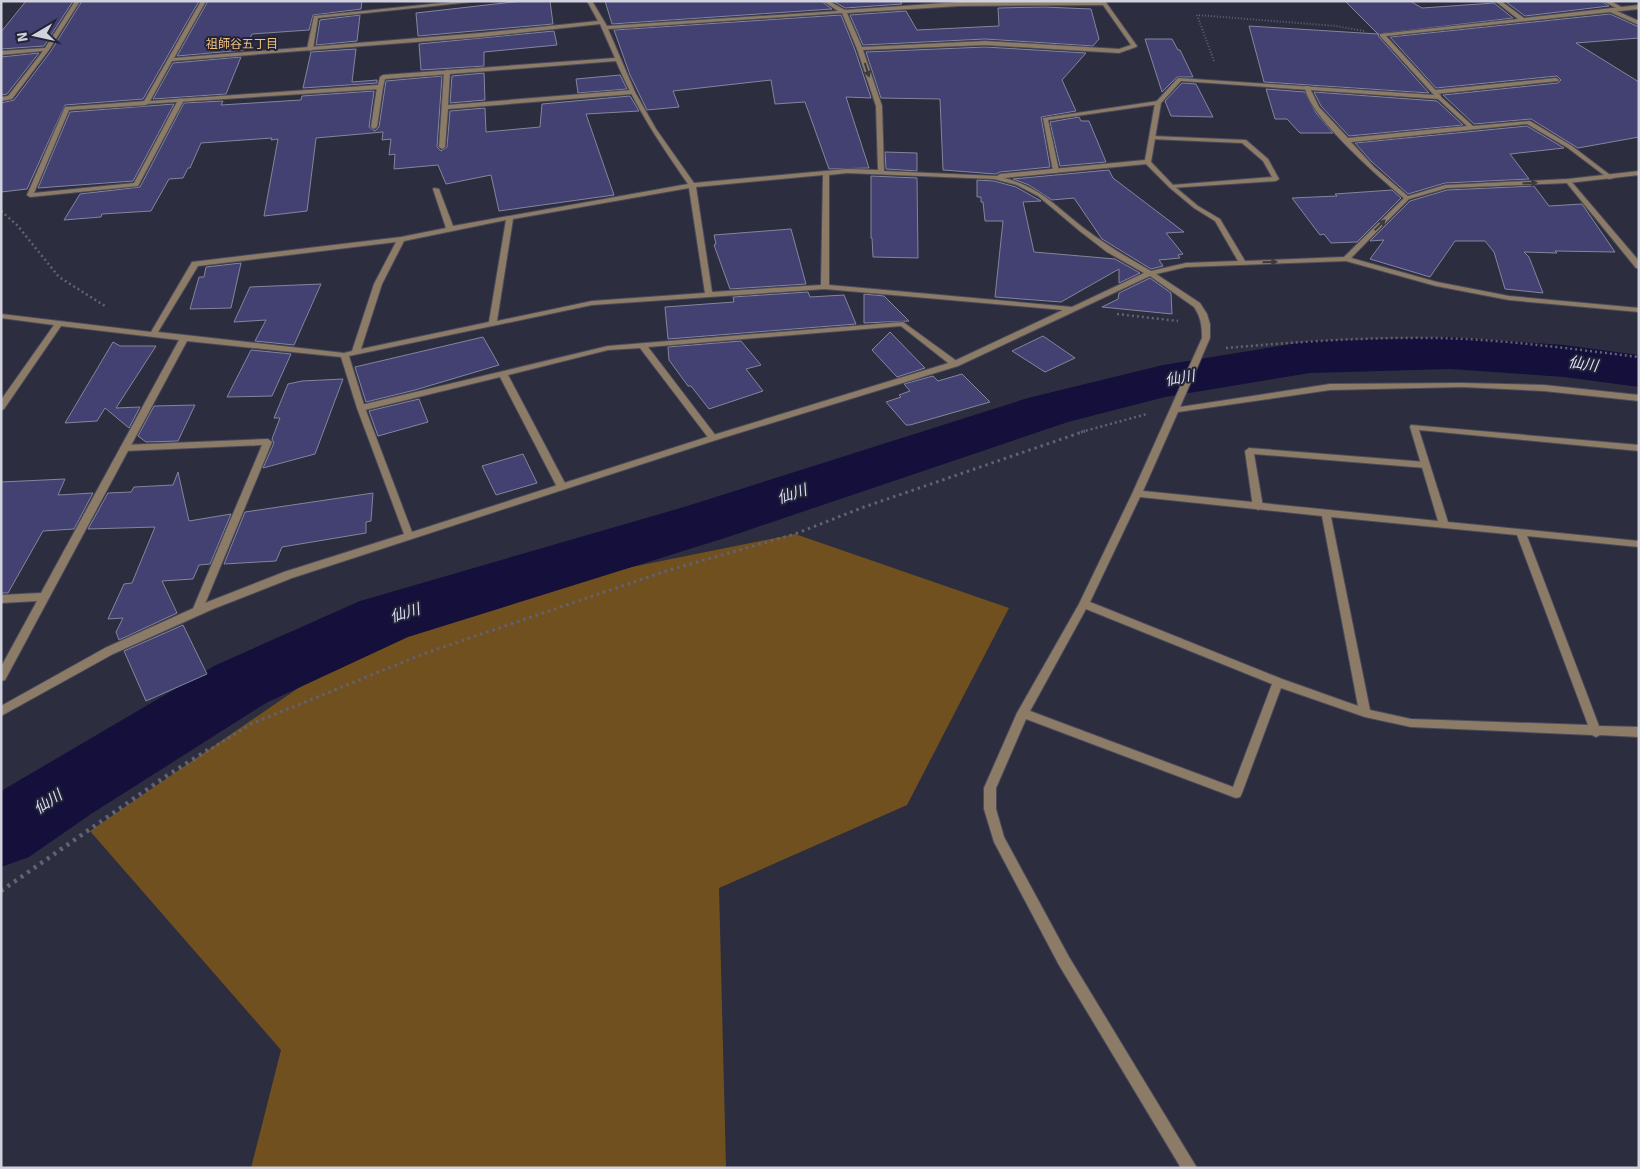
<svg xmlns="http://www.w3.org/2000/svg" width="1640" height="1169" viewBox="0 0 1640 1169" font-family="Signika,'Noto Sans JP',sans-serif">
<rect width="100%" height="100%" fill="#2d2d40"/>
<polygon fill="#70501f" points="795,534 1009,608 907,805 719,888 726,1168 251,1168 281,1050 90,831 409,612"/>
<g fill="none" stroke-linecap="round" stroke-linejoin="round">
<polygon fill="#150f3b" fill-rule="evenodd" points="1450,337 1564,345 1639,355 1639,387 1564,377 1450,369 1310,373 1165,397 1068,422 728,537 408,637 266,703 91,814 29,857 1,867 1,791 216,665 360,601 684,507 1028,398 1163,365 1310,341"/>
</g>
<g fill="#424172" stroke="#84859c">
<polygon points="26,1 73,1 44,46 1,49 1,32"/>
<polygon points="82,1 199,1 143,99 65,105 27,189 1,192 1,103 14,100 51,51"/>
<polygon points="208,1 362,1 361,9 313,15 309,30 252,34 244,50 177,56"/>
<polygon points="522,1 550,1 553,24 418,36 416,13"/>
<polygon points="605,1 821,1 832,9 612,24"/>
<polygon points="833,1 900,1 902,4 845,8"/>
<polygon points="1345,1 1410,1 1422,8 1494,3 1513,18 1378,34"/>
<polygon points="1517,1 1601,1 1609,6 1525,16 1506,2"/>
<polygon points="1044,7 1091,9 1099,39 1093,46 985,39 863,45 850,15 906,11 917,30 999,26 998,8"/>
<polygon points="1610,14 1639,27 1639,38 1576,43 1639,82 1639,137 1578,148 1531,119 1474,124 1443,95 1558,83 1561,80 1557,76 1436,88 1390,37"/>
<polygon points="360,15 357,41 316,45 320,20"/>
<polygon points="841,15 855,50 871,98 846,97 869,168 829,169 805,102 775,104 771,80 673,91 679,107 647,110 630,75 614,30"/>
<polygon points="1249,26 1378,34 1379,37 1429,93 1264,82"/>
<polygon points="554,31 557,45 484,52 484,66 421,70 419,44"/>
<polygon points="1145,39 1172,39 1178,50 1180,50 1193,77 1177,77 1162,92"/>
<polygon points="985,47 1086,53 1062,80 1076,111 1041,117 1050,167 1000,172 996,174 943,170 940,99 881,98 866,52"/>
<polygon points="356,49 352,82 377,80 377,83 303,88 311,52"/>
<polygon points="39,53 7,94 1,95 1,57"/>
<polygon points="241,57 226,94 153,99 173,63"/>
<polygon points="484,73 485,100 450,103 452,76"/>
<polygon points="620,75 627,89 578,93 576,79"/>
<polygon points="442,76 437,147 441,151 447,147 450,111 485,108 486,132 540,127 542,104 630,96 639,111 586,114 614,195 499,211 491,175 446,184 438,165 394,169 395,154 389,155 391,139 382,140 383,132 316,138 307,211 264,216 278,139 271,140 272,138 201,143 190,168 188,168 183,178 169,179 151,211 102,214 101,217 64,220 80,194 140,187 184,103 223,101 221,105 301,100 302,96 374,91 369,127 375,131 379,127 386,81"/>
<polygon points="1182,83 1196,84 1213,117 1171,116 1165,101"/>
<polygon points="1266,89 1305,92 1316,113 1333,133 1300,133 1287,119 1275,119"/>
<polygon points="1314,92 1437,101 1463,125 1349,136 1321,106"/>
<polygon points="174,104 133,181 38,188 70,112"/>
<polygon points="1079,117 1081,121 1089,121 1106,162 1060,166 1050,122"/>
<polygon points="1527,126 1564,148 1510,154 1529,179 1445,183 1408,194 1371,161 1355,143"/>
<polygon points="885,152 917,153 917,171 886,169"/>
<polygon points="1109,170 1113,178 1184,232 1166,233 1183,254 1178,255 1180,258 1159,260 1163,266 1151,269 1102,239 1074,198 1052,200 1029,185 1013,179"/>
<polygon points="871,176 917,178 918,258 873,257 872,238 871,238"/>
<polygon points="977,180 994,181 1016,187 1041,201 1023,202 1034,252 1115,259 1140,273 1119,283 1119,269 1061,302 995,297 1003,221 985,221 983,202 981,202 981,197 977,197"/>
<polygon points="1534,186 1549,206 1582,204 1615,252 1555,251 1557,253 1524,252 1529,257 1543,293 1505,289 1494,252 1485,241 1455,241 1430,277 1370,259 1384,240 1370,241 1410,201 1447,190"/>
<polygon points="1392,190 1401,198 1357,242 1331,243 1324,234 1320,235 1292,198 1337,196 1335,194"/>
<polygon points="791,229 806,284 730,289 714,245 716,244 714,235"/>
<polygon points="241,263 231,308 190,309 199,277 204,277 206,267"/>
<polygon points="1150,278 1171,293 1172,314 1102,307 1118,299 1119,293"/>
<polygon points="321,284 294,345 255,341 266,320 234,322 250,287"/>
<polygon points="808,292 810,297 844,295 856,324 668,339 665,307 734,302 733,297"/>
<polygon points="864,294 884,296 909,321 864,323"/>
<polygon points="890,332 925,368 897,377 872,350"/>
<polygon points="1043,336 1075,358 1045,372 1012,351"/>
<polygon points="483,337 499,365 415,390 366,402 355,367"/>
<polygon points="741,341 761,365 746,369 763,391 709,409 691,386 688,386 669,360 668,347"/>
<polygon points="113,342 120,346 156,346 116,408 140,407 129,428 105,408 97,421 65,423"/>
<polygon points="251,350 291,354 272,396 227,397"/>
<polygon points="962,374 990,402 910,425 906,425 886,402 901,397 899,395 910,391 904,384 933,376 938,381"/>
<polygon points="343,379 315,454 263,468 274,443 272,439 280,418 274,418 288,384 302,381"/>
<polygon points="419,399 428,422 378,436 369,411"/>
<polygon points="195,405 178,441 146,442 138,436 154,406"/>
<polygon points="523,454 537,483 496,495 482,466"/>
<polygon points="178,472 189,521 231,514 210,564 199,565 193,579 162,581 177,613 119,640 116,632 123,618 108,619 124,584 132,583 155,527 88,529 108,493 131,492 134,487 173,485"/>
<polygon points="65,479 58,495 93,493 74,529 43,531 8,593 1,593 1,482"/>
<polygon points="373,493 371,521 366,522 366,533 282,547 276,561 224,564 245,512"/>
<polygon points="183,625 207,674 146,701 124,651"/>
</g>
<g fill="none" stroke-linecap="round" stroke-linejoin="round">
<defs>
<g id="lane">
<polygon points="75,1 80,1 49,50 12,99 1,101 1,97 8,96 43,51 1,55 1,51 45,48"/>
<polygon points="461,1 481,1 318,18 313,49 310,51 307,49 314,16"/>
<polygon points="1603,1 1610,1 1625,9 1620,10"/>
<polygon points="1612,9 1639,21 1639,25 1610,12"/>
<polygon points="447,70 450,72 448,105 632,90 635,92 632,94 448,109 445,147 442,149 439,147 444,72"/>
<polygon points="1556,78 1559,80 1558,81 1435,94 1432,92 1435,90"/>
<polygon points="380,85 383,87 377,127 374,129 371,127 377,87"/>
<path d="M1305 86H1309L1319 107 1348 138 1467 126 1437 98V96L1439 95 1473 126 1530 121 1572 146 1614 178 1609 179 1568 148 1527 124 1351 142 1374 167 1410 198 1405 199C1382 180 1305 113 1305 86Z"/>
<polygon points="181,98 184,100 138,186 30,197 27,195 65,107 146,101 149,103 146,105 69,110 34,193 134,183 178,100"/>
<polygon points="1158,101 1160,102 1160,104 1048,120 1059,171 1056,173 1053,171 1043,118"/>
<polygon points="1152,136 1246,140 1268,159 1279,179 1276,181 1170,188 1170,186 1172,185 1272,177 1263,161 1242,143 1150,139 1149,138"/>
<polygon points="1568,179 1570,180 1639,261 1639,268 1636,268 1566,182 1565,181"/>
<polygon points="903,322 958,362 958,366 952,366 901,326 648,347 716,436 717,438 716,440 710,440 640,348 608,350 508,375 567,487 562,490 557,487 500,377 361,411 357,408 361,405 608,346"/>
<polygon points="268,439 272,442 202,611 201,614 193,614 192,611 262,445 124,451 120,448 124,445"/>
<polygon points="1249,448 1426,462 1430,465 1426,468 1254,454 1263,507 1258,510 1253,507 1245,451"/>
</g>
<path id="street" d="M201 1H206L174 58 480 33 598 21 587 1H592L607 26 838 11 823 1H829L845 10 959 2 1105 1 1137 46 1136 47 1119 53 985 45 863 50 882 106 884 171 997 176 1000 174 1145 160 1155 103 1178 78 1434 95 1380 36V34L1518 19 1495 1H1501L1524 18 1639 5V9L1386 36 1441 96V98L1439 99 1181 81 1161 103 1151 162 1174 186 1198 206 1220 219 1245 261 1344 257 1405 197 1445 185 1568 179 1639 171V175L1568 183 1447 188 1409 199 1351 258 1437 282 1509 296 1639 308V312L1509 300 1436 286 1346 261 1186 267 1156 274 1200 303 1207 314 1210 324V338L1180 407 1330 384 1462 383 1544 385 1639 395V401L1544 391 1462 387 1330 390 1178 412 1143 491 1438 521 1410 427 1411 425 1639 445V451L1419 430 1448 522 1639 541V547L1527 536 1599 726 1639 727V737L1600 735 1596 737 1592 735 1411 727 1365 717 1281 688 1242 793 1240 797 1236 798 1026 719 996 788V809L1004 837 1069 957 1197 1168H1181L1059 965 994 842 984 809V788L1017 713 1079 604 1132 494 1202 338C1202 326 1201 317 1194 307L1150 276 958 366 716 440 292 578 213 609 113 654 1 716V706L105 648 205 603 284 572 404 534 357 408 341 357 187 341 5 680 1 681V667L37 601 1 603V595L41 593 179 340 61 326 4 409 1 410V400L54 325 1 318V314L151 332 192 262 401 237 446 228 433 189 434 188 439 189 453 226 688 184C659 142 636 108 616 61L385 79 383 87 380 89 144 104 143 103ZM1103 5 1131 45 1119 49 985 41 862 47 847 13 959 6ZM842 13 857 49 876 106 878 170 847 169 694 183 656 129 635 92 608 29ZM600 24 615 58 383 75 380 77 378 85 150 101 172 61 480 37ZM1146 164 1170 188 1194 208 1215 221 1238 261 1186 263 1151 271C1128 258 1106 245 1085 229 1055 206 1042 188 1004 178ZM847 173 994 179 1017 185 1038 196 1081 232 1107 252 1144 273 1072 307 829 285V175ZM823 175 821 285 712 292 696 187ZM689 188 705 293 592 301 497 321 513 219ZM506 220 489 322 361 349 382 284 404 241ZM396 242 374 284 352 351 344 353 158 332 198 266ZM825 289 1063 310 952 362 710 436 412 532 365 408 349 356 592 305ZM1140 497 1322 516 1358 706 1282 679 1090 602ZM1331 517 1517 535 1588 725 1411 719 1370 710ZM1086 609 1272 684 1233 787 1030 711Z"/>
</defs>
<use href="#lane" stroke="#4b4b5c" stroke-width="2"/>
<use href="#street" stroke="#4b4b5c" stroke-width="2"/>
<polyline stroke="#626273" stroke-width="2" stroke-dasharray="1 2" stroke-linecap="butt" points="1214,61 1197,15 1336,26 1364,31"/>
<g stroke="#626273" stroke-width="2.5" stroke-dasharray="2 3" stroke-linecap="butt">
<polyline points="1,211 17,225 59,277 105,306"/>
<polyline points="1117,314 1178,321"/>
<path d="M1226 348C1295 342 1365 337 1435 338 1503 339 1571 349 1639 357"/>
<polyline points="1081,432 1147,414"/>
</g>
<polyline stroke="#626273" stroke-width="3" stroke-dasharray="2.5 4" stroke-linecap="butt" points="206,752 251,724 423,654 666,571 795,534 864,507 1085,431"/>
<polyline stroke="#626273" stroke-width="4.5" stroke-dasharray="3 5" stroke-linecap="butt" points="1,891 165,777 208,750"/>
<use href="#lane" fill="#8c7c67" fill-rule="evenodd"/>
<use href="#street" fill="#8c7c67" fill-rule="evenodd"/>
</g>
<defs><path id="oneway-solid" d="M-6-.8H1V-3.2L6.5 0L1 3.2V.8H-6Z" transform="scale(1.25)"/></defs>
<g fill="#3d3a42">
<use href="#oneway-solid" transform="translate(867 70) rotate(72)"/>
<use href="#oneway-solid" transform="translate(1530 183) rotate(-2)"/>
<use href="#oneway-solid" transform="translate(1380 225) rotate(-45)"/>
<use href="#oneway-solid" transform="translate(1270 262) rotate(-2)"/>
</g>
<g text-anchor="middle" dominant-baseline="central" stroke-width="4" stroke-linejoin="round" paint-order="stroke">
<g font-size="12" fill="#f2c17f" stroke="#232436">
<text x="242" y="44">祖師谷五丁目</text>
</g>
<g font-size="15" font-style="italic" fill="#dbddfd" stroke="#232436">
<text transform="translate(1583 364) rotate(8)">仙川</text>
<text transform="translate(1180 378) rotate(-10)">仙川</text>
<text transform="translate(792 494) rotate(-18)">仙川</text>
<text transform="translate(405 613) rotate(-17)">仙川</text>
<text transform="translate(48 802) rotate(-34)">仙川</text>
</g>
</g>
<rect width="1640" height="1169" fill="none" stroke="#d1d2de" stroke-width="5"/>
<g transform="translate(35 35) rotate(261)" stroke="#232436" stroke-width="4" paint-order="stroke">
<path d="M0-4L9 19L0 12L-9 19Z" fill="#d1d2de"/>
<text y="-8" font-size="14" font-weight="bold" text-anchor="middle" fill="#d1d2de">N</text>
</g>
</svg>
